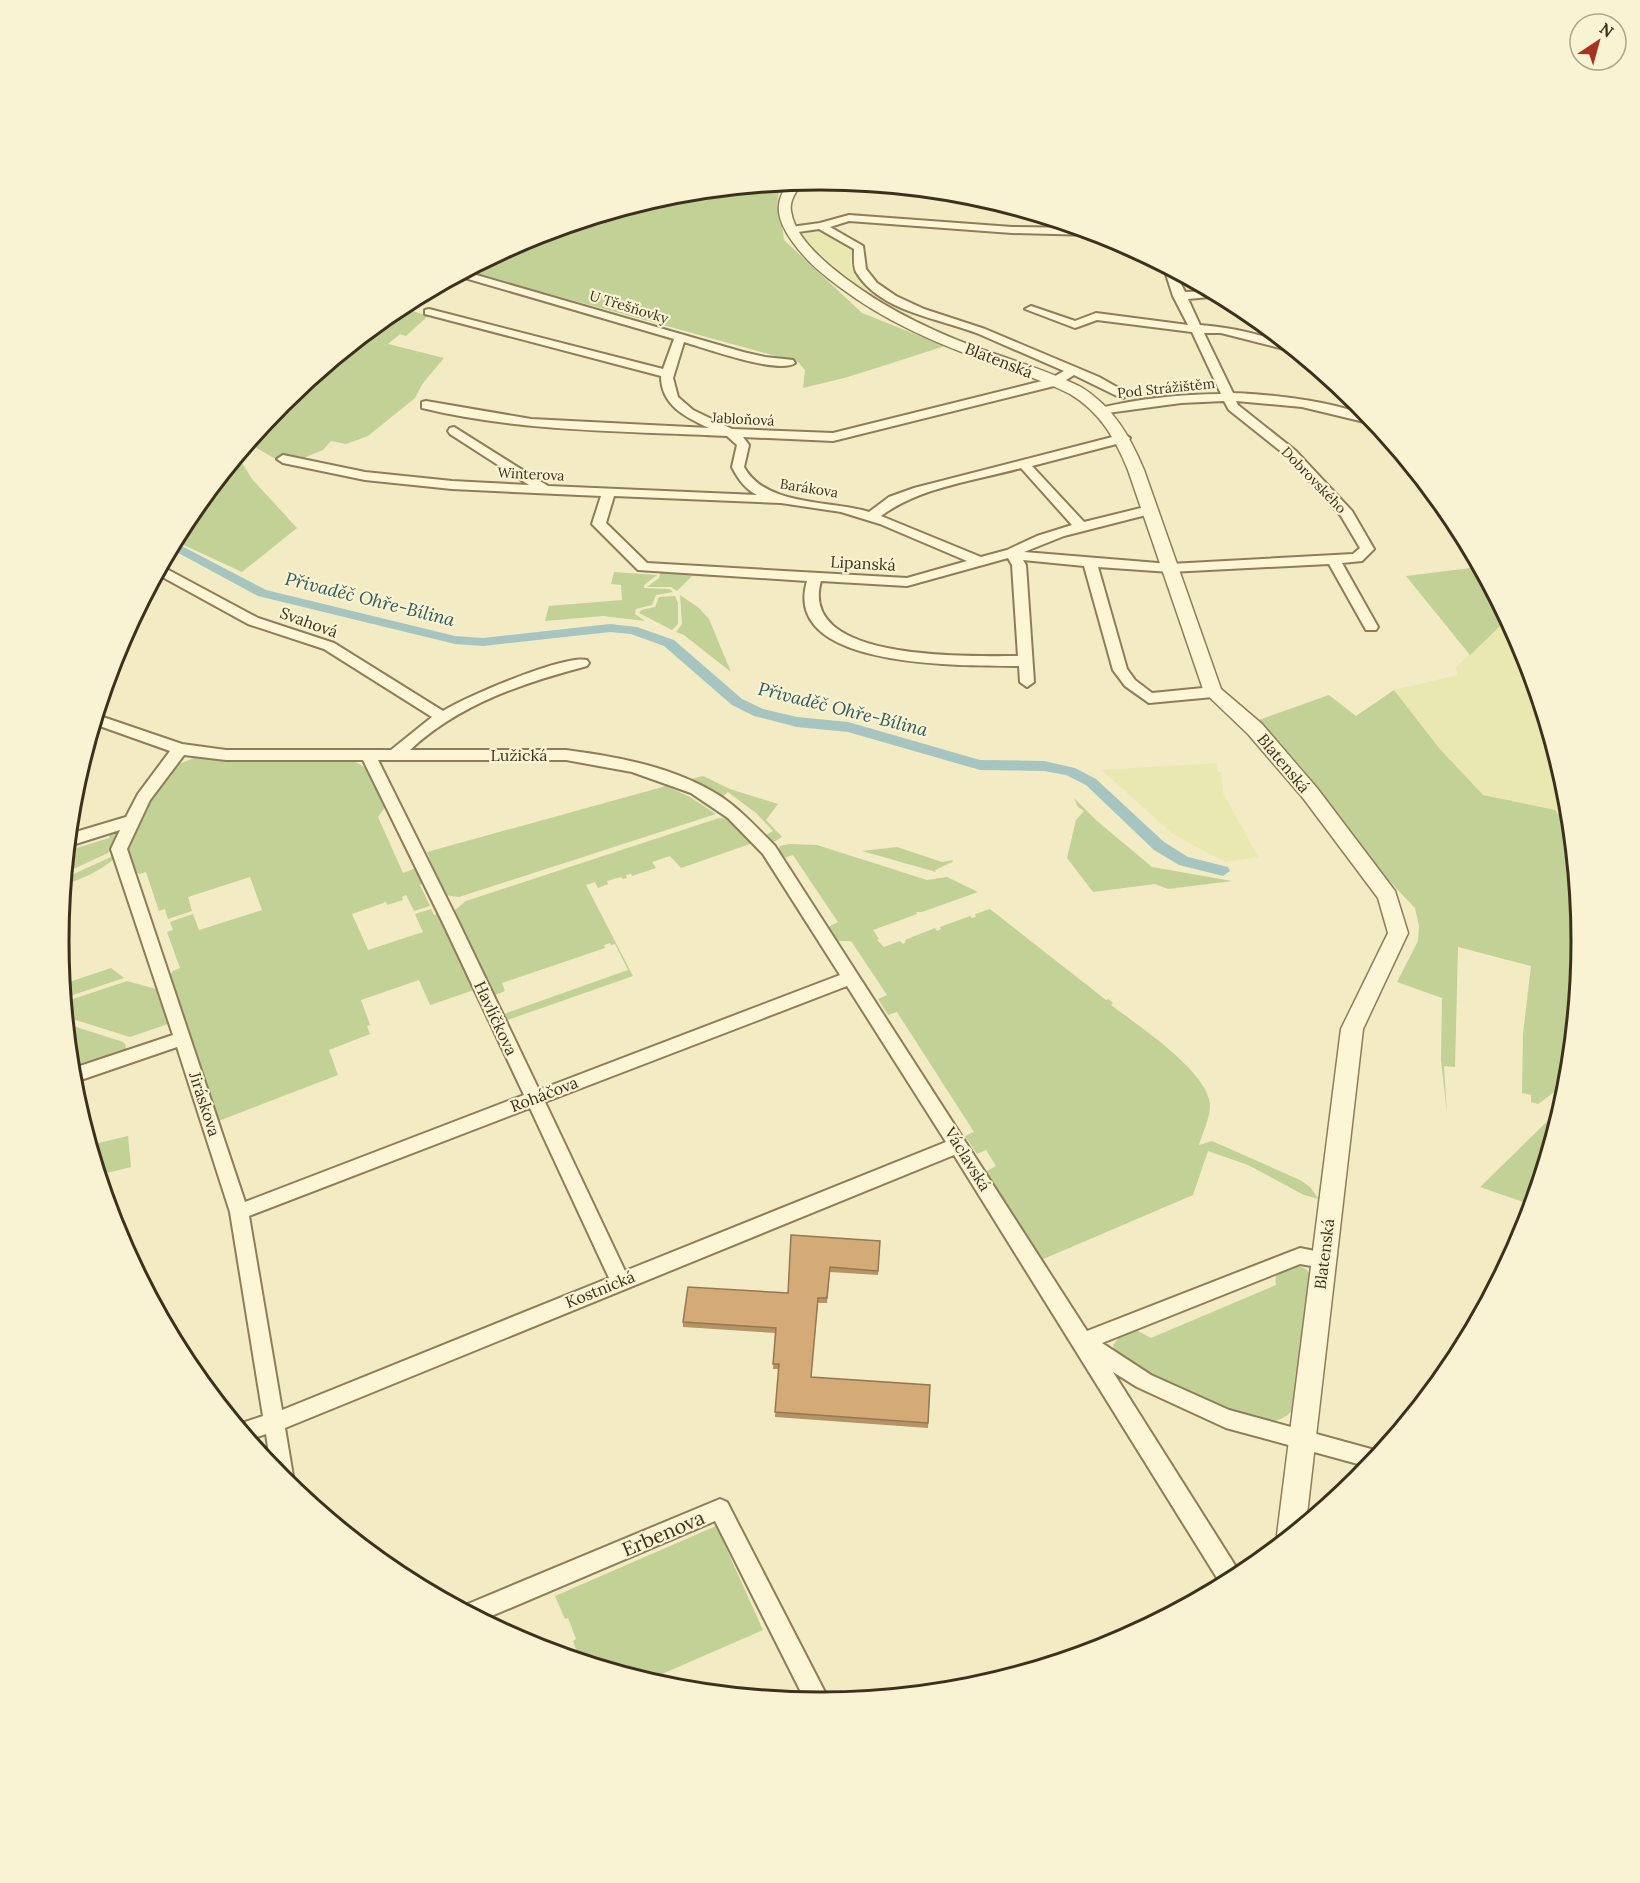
<svg xmlns="http://www.w3.org/2000/svg" width="1640" height="1883" viewBox="0 0 1640 1883" font-family="Lora,serif">
<rect width="100%" height="100%" fill="#f2ebc3"/>
<g fill="#e9e8b0">
<polygon points="803,229 823,232 849,246 852,250 850,258 851,268 856,277 888,299 917,313 909,318 868,294 813,248 801,234"/>
<polygon points="1500,626 1527,663 1567,793 1570,830 1554,810 1483,795 1439,748 1394,690 1458,675 1456,667"/>
<polygon points="1220,763 1216,764 1218,772 1221,772 1223,793 1258,857 1225,862 1173,834 1102,770"/>
</g>
<g fill="#c2d196">
<polygon points="788,183 778,195 784,240 862,313 945,346 848,377 803,388 805,370 798,362 466,271 529,238 672,195"/>
<polygon points="431,290 413,311 428,316 406,336 400,334 388,344 444,358 423,383 415,398 368,436 346,444 331,441 323,450 286,465 248,443 282,403 397,308"/>
<polygon points="238,456 252,479 297,528 242,572 175,541 187,518"/>
<polygon points="1479,567 1510,625 1500,626 1470,655 1406,576"/>
<polygon points="661,571 744,576 744,578 692,576 677,591 671,587 647,587 659,578"/>
<polygon points="614,572 657,575 644,585 644,588 669,589 673,592 656,595 652,605 636,609 635,614 645,621 603,616 545,621 549,606 622,600 621,585 611,584"/>
<polygon points="680,595 699,608 709,619 731,672 684,635 676,632 682,624"/>
<polygon points="675,596 678,603 678,624 672,630 639,613 641,610 655,607 659,597"/>
<polygon points="1394,690 1439,748 1483,795 1555,810 1570,830 1581,942 1568,1079 1560,1088 1538,1104 1531,1102 1531,1095 1522,1093 1523,1034 1531,966 1458,947 1455,1067 1444,1066 1447,1114 1441,1060 1442,998 1397,982 1418,941 1419,926 1415,908 1375,866 1303,769 1259,720 1329,695 1356,716"/>
<path d="M197 757 239 760H348C371 764 377 786 386 806L378 817 403 873 416 868 423 883 420 885 430 906 414 911 406 895 402 897 403 900 387 905 386 902 352 914 368 950 423 932 415 914 431 909 434 915 438 914 474 990 430 1005 419 980 361 1000 370 1025 367 1026 370 1034 329 1050 338 1075 216 1122 168 978 173 971 180 968 167 932 173 930 170 922 193 914 199 930 262 910 250 877 188 897 192 911 168 919 165 909 159 911 146 872 140 874 131 870 126 848 150 797 176 765Z"/>
<polygon points="703,776 730,789 778,804 766,820 782,837 772,843 766,835 773,831 756,813 728,792 722,797 716,797 687,780"/>
<polygon points="666,786 690,797 716,814 459,897 444,895 427,852"/>
<polygon points="1074,798 1097,821 1152,867 1232,881 1168,889 1155,884 1093,892 1067,858 1076,820 1084,811 1078,807"/>
<polygon points="719,818 729,819 753,843 681,868 670,856 652,862 656,868 632,876 631,874 626,875 627,878 623,879 621,877 607,881 608,884 598,888 595,882 586,885 633,976 499,1023 498,1006 504,1014 628,970 615,944 611,945 610,943 604,945 605,948 502,983 505,991 493,996 452,916 455,910 466,901"/>
<polygon points="111,831 116,834 112,851 65,873 67,851 109,838 110,836 106,833"/>
<path d="M789 844 817 845 927 880 947 877 978 892 922 912H916L917 914 873 930 879 939 877 940 884 947 900 941 903 944 906 942 905 940 935 928 937 931 941 929 940 927 970 916 972 918 976 917 975 914 990 909 1106 1000 1108 999 1113 1003 1111 1005C1137 1025 1209 1072 1210 1105 1210 1118 1203 1132 1199 1145L1212 1141 1300 1180 1310 1187 1319 1199 1304 1195 1248 1165 1208 1151 1193 1195 1041 1260 985 1172 996 1166 986 1150 977 1154 965 1136 974 1132 897 1012 888 1015 878 999 887 995 851 941H837L828 927 838 922 793 855 784 858 777 852 780 846Z"/>
<polygon points="897,847 942,862 953,860 952,862 935,870 936,872 862,851"/>
<path d="M113 856 114 859C99 871 83 879 65 884V878Z"/>
<polygon points="111,968 124,978 64,998 63,984"/>
<polygon points="127,981 156,989 168,1024 130,1037 66,1017 64,1002"/>
<polygon points="67,1024 123,1042 125,1044 127,1052 71,1073"/>
<polygon points="1561,1108 1532,1205 1480,1187"/>
<polygon points="128,1136 131,1167 99,1175 90,1145"/>
<path d="M1294 1264 1306 1269 1311 1275 1299 1402C1291 1413 1284 1420 1270 1422 1261 1423 1252 1418 1243 1415 1198 1400 1154 1380 1115 1352L1113 1345 1122 1334 1138 1331 1151 1338 1276 1285C1273 1271 1283 1269 1294 1264Z"/>
<polygon points="716,1526 763,1630 646,1681 580,1661 573,1641 576,1639 568,1618 565,1619 555,1596"/>
</g>
<g fill="none" stroke-linecap="round" stroke-linejoin="round">
<polygon fill="#a6c5c0" fill-rule="evenodd" points="174,542 266,590 455,636 483,638 610,624 637,627 674,640 742,699 763,709 797,717 848,722 980,760 1044,761 1075,768 1096,779 1164,842 1188,857 1228,867 1230,871 1223,876 1179,865 1154,850 1086,785 1066,775 1044,771 980,770 848,732 797,727 754,716 732,705 664,646 631,634 610,632 483,646 455,644 258,596 171,549"/>
<defs>
<g id="minor">
<path d="M849 215 1012 227 1080 228 1096 233 1092 235 1012 233 849 221 830 227 863 246 866 269 877 283 896 296 924 309 985 329 1099 377 1129 394 1123 398 1119 397 1074 375 1058 385 833 441 743 437 749 445 744 467C766 507 830 500 869 512L889 497 914 488 1124 434 1130 438 1128 441 1032 466 1084 522 1149 506 1154 507 1156 510 1154 513 1064 536 1024 552 1170 564 1353 554 1360 548 1341 516 1288 457 1229 410 1224 401 1181 403 1100 414V408C1138 399 1181 394 1221 394L1192 332 1097 320 1075 328 1025 309 1031 306 1075 321 1096 313 1188 325 1173 296 1163 265 1175 272 1185 292 1210 291 1220 296 1188 299 1200 325C1227 327 1275 335 1296 352L1221 333H1204L1233 393C1264 394 1358 402 1377 425L1302 407 1236 401 1238 405 1296 451 1352 511 1374 549 1362 561 1342 563 1378 627 1376 630H1366L1329 564 1170 572 1098 567 1127 669 1135 680 1152 693 1213 687 1220 692 1213 697 1149 703 1125 686 1113 670 1084 566 1023 560 1026 565 1034 682 1027 687 1020 682 1019 666C968 665 780 671 807 581L638 570 592 524 601 496 452 489 365 480 283 463 277 459 283 455 365 472 452 481 529 485 450 434 448 431 450 428 454 427 548 486 757 495C745 489 738 479 732 467L737 445 727 436C625 431 521 432 422 408V402L426 401 531 419 709 428C685 417 661 405 661 376L425 314V310L429 309 663 369 674 339 458 276 466 272 743 352 765 357 793 360 795 363C780 375 704 348 684 342L673 378 678 397 693 410 732 429 833 433 1050 379 1064 371C1036 359 1007 346 979 334 939 318 880 312 856 272 853 266 854 256 854 249L819 229 791 233 786 230 791 227 820 223ZM1021 468 1072 525 1037 536 1007 550 981 557 881 516C920 487 974 481 1021 468ZM614 496 781 503 841 512 880 524 967 561 907 578 647 563 606 523ZM1008 558 1012 565 1018 656C972 656 797 663 821 581L907 586Z"/>
<path d="M161 566 258 618 334 643 443 711C465 697 565 654 587 660L589 663 587 666C523 683 459 704 410 750H566C619 757 674 767 720 796 741 810 757 828 775 846L1087 1331 1300 1248 1330 1254 1333 1260 1330 1266 1323 1268 1300 1264 1102 1343 1151 1375 1229 1410 1382 1452 1369 1467 1226 1428 1137 1387 1113 1372 1238 1570 1240 1576 1222 1586 954 1155 285 1428 294 1482 292 1488 271 1467 266 1434 248 1440 236 1425 263 1416 230 1212 177 1047 72 1083 71 1069 173 1035 111 849 120 830 69 846V834L126 817 138 794 170 751 94 724 97 715 182 744 226 750H391L432 717 324 649 248 624 157 574ZM184 755 226 760H363L443 923 524 1095 245 1202 127 849 150 800ZM378 760H566L632 772 691 793 728 818 763 854 840 975 539 1090 459 923ZM847 986 946 1142 625 1271 545 1102ZM530 1108 609 1278 282 1410 249 1216Z"/>
<polygon points="720,1499 727,1502 830,1702 806,1702 715,1521 482,1620 462,1609 463,1606"/>
</g>
<path id="tertiary" d="M801 182C798 191 789 199 791 211 794 233 814 252 830 266 874 303 924 328 978 348 1012 360 1048 371 1081 387 1113 407 1130 436 1144 470L1221 689 1262 724 1317 788 1395 891 1408 933 1363 1029 1306 1523 1281 1543 1277 1535 1341 1029 1388 933 1378 898 1303 798 1248 734 1204 692 1128 470C1115 438 1100 412 1070 394 1041 379 1010 370 980 359 931 341 884 320 841 288 823 275 805 260 792 241 778 221 773 205 788 183Z"/>
</defs>
<use href="#minor" stroke="#8e7d58" stroke-width="4"/>
<use href="#tertiary" stroke="#8e7d58" stroke-width="3"/>
<use href="#minor" fill="#fcf6d7" fill-rule="evenodd"/>
<use href="#tertiary" fill="#fcf6d7" fill-rule="evenodd"/>
</g>
<polygon fill="#b69365" points="791,1235 880,1241 878,1275 830,1272 827,1303 818,1303 811,1377 930,1385 928,1428 775,1417 779,1369 773,1369 775,1333 683,1327 683,1322 788,1293"/>
<polygon fill="#d4ab76" stroke="#947853" stroke-width="1.5" points="791,1235 880,1241 878,1271 830,1267 827,1298 818,1298 811,1377 930,1385 928,1423 775,1412 779,1364 773,1364 776,1328 683,1322 688,1287 788,1293"/>
<g text-anchor="middle" dominant-baseline="central" stroke-width="4.5" stroke-linejoin="round" paint-order="stroke">
<g font-size="14" fill="#3d311d" stroke="#f9f3d3">
<text transform="translate(629 307) rotate(17)">U Třešňovky</text>
<text transform="translate(1166 388) rotate(-6)">Pod Strážištěm</text>
<text transform="translate(743 419) rotate(3)">Jabloňová</text>
<text transform="translate(531 474) rotate(3)">Winterova</text>
<text transform="translate(1314 480) rotate(46)">Dobrovského</text>
<text transform="translate(809 488) rotate(9)">Barákova</text>
</g>
<g font-size="16" fill="#3d311d" stroke="#f9f3d3">
<text transform="translate(999 360) rotate(21)">Blatenská</text>
<text transform="translate(863 563) rotate(3)">Lipanská</text>
<text transform="translate(309 622) rotate(20)">Svahová</text>
<text x="519" y="755">Lužická</text>
<text transform="translate(1284 763) rotate(50)">Blatenská</text>
<text transform="translate(496 1018) rotate(65)">Havlíčkova</text>
<text transform="translate(544 1094) rotate(-21)">Roháčova</text>
<text transform="translate(205 1104) rotate(72)">Jiráskova</text>
<text transform="translate(968 1159) rotate(58)">Václavská</text>
<text transform="translate(1324 1254) rotate(-83)">Blatenská</text>
<text transform="translate(600 1289) rotate(-22)">Kostnická</text>
</g>
<g font-size="18" font-style="italic" fill="#2b5a5e" stroke="#f9f3d3">
<text transform="translate(370 599) rotate(14)">Přivaděč Ohře-Bílina</text>
<text transform="translate(843 709) rotate(14)">Přivaděč Ohře-Bílina</text>
</g>
<g font-size="20" fill="#3d311d" stroke="#f9f3d3">
<text transform="translate(663 1533) rotate(-23)">Erbenova</text>
</g>
</g>
<path d="M0 0H1640V1883H0ZM69 941a751 751 0 1 1 1502 0a751 751 0 1 1-1502 0Z" fill="#f9f3d3" fill-rule="evenodd"/>
<path fill="none" stroke="#3d311d" stroke-width="3" d="M69 941a751 751 0 1 1 1502 0a751 751 0 1 1-1502 0Z"/>
<g transform="translate(1598 42) rotate(36)"><circle r="28" fill="#f9f3d3" stroke="#aea58a" stroke-width="1.5"/>
<path d="M0-4.5L10 22L0 15L-10 22Z" fill="#a33422"/>
<text y="-9" font-size="16" font-weight="bold" text-anchor="middle" fill="#3d311d">N</text>
</g>
</svg>
